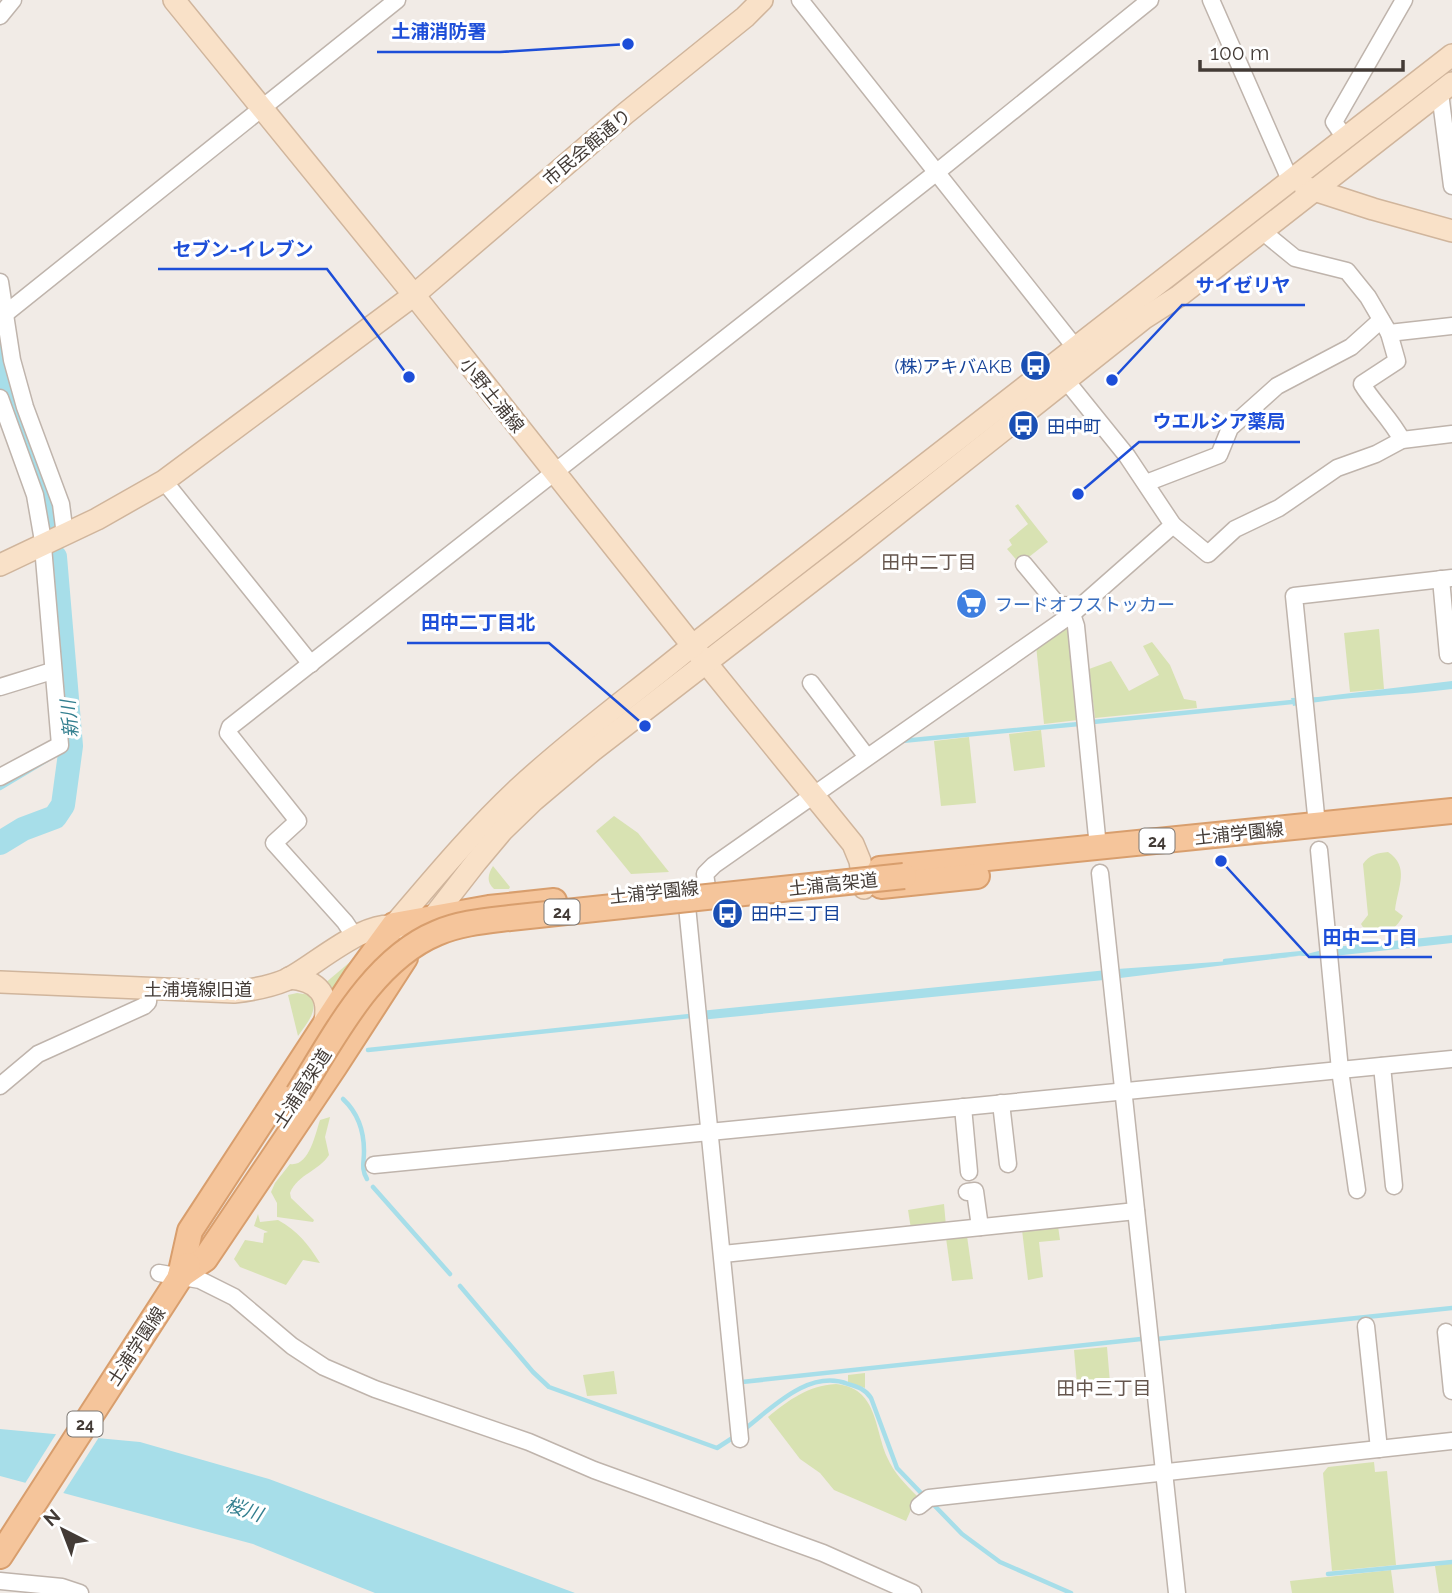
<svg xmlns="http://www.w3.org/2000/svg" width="1452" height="1593" viewBox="0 0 1452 1593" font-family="Raleway,'Noto Sans JP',sans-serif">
<rect width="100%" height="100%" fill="#f1ebe6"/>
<g fill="#d8e2b2">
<polygon points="1018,504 1048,542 1020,564 1007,549 1012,545 1009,540 1028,524 1015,506"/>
<polygon points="1068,626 1078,720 1044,724 1036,645"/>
<polygon points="1379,629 1384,689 1350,692 1344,633"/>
<polygon points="1152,642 1170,665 1184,699 1196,701 1197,708 1095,718 1089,669 1111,661 1129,691 1159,675 1143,646"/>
<polygon points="1041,730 1045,767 1014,771 1009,734"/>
<polygon points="969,737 976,803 941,806 934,741"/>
<polygon points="614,816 638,833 669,872 631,874 596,831"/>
<path d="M1388 852C1410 867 1398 886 1395 910L1403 916C1394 933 1373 945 1361 924L1368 915 1363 864C1369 855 1377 853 1388 852Z"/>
<path d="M493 866 510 887 509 889H494C486 882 488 874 493 866Z"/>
<polygon points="350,962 351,964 332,994 324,984"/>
<path d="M297 993 311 995C319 1011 307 1023 298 1036L288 995Z"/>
<path d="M330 1117 325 1137 329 1155C319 1171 298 1174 290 1193L291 1198 314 1220 313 1222 277 1217V1203L271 1192 275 1183 290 1164C309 1167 315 1135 320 1120Z"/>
<polygon points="944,1204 946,1226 911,1229 908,1210"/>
<path d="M258 1214 260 1222 278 1220C298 1231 308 1244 320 1263L303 1260 286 1285 240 1267 234 1259 245 1240 263 1243 264 1233 268 1232 254 1226Z"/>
<polygon points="1058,1226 1060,1240 1039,1242 1043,1277 1028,1280 1022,1230"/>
<polygon points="967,1236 973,1279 952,1281 946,1238"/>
<polygon points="1107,1347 1110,1383 1077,1384 1074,1350"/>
<polygon points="614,1371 617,1394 587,1396 583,1375"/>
<polygon points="865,1373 865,1388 848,1382 848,1375"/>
<path d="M836 1384C877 1388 874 1426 887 1457 894 1473 905 1484 917 1496L906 1521 834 1490 820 1473 800 1459 768 1417C789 1400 807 1386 836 1384Z"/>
<polygon points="1374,1462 1375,1472 1387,1471 1396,1565 1332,1571 1323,1473 1328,1467"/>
<polygon points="1452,1563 1452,1593 1439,1593 1435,1566"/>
<polygon points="1391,1570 1394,1593 1292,1593 1290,1581"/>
</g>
<g fill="#a7dee9">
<path d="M1452 681V689C1399 696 1345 696 1293 706L1291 698 1318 697Z"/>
<polygon points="1452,935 1452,943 1334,956 1299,956 1104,980 690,1021 690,1012 1117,969 1299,956 1334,947"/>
<polygon points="0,1429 140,1442 269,1479 575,1593 375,1593 253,1544 0,1476"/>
</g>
<polygon fill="#f1ebe6" points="58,1431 101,1434 62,1495 24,1485"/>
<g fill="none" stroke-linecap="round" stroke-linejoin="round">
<g stroke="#a7dee9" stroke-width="4.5">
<polyline points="1093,722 1292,702"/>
<polyline points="902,741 1079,724"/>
<polyline points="0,788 47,760"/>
<polyline points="1225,961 1303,953"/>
<polyline points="368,1050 690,1016"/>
<path d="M343 1099C358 1113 364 1131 364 1151 364 1163 361 1169 367 1179"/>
<polyline points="373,1187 450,1274"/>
<polyline points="460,1286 533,1372 549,1387 717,1448 734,1437"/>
<polyline points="1157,1339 1452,1308"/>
<polyline points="742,1382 1141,1339"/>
<path d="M746 1428C774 1406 810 1369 848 1384 858 1387 865 1389 871 1398L897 1468 923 1495"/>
<polyline points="931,1502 962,1534 1000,1562 1071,1593"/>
<polyline points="1328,1574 1452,1562"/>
</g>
<g stroke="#a7dee9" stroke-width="24">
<polyline points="0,349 10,389 45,489 52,530"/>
<polyline points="0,843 23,829 55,817 63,805 71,746 55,557"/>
</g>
<defs>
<g id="street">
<polyline points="800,0 1082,356"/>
<polyline points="1211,0 1290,180"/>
<polyline points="0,16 13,0"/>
<polyline points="1440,93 1452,186"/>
<polyline points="1345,138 1334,122 1404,0"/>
<polyline points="1262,231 1295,258 1347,271 1368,297 1389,333 1452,326"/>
<polyline points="0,282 12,360 25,407 61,504 65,535"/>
<polyline points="5,314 397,0"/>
<path d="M1389 333 1397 361 1362 384C1374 404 1391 419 1402 440"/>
<polyline points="0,398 35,495 42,535 60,745 0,777"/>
<polyline points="164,481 311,664"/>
<polyline points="1146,483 1219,455 1230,428 1277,386 1351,347 1381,320"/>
<polyline points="1173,525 1208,554 1235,529 1279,508 1337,468 1376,454 1402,440 1452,434"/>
<polyline points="1024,564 1058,605 1081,606"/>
<polyline points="1441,579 1448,655"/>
<polyline points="1072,614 1076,626 1097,837"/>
<polyline points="811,683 867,757"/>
<polyline points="0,687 52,671"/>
<polyline points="1317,825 1294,596 1452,578"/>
<polyline points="1319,850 1340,1070 1357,1190"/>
<polyline points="1100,873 1177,1593"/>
<polyline points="707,887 705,874 714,865 1072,614 1173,525 1127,456 1060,373"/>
<polyline points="687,906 740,1439"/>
<polyline points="355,937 345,922 274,843 298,821 228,733 230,727 937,172 1150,0"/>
<polyline points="1382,1066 1394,1186"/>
<polyline points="0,1086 38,1054 144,1006 148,1002 149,989"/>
<polyline points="1001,1103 1008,1164"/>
<polyline points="963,1107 969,1172"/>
<polyline points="374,1165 1452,1059"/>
<polyline points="967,1192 975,1191 980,1227"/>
<polyline points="723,1254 1136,1211"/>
<polyline points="159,1273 200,1280 234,1297 292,1346 324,1367 375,1389 529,1442 594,1470 823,1553 913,1593"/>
<polyline points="1366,1326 1379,1449"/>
<polyline points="1446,1332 1452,1391"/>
<polyline points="919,1506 929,1498 1452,1441"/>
<polyline points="0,1581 62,1587 80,1593"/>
</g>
<g id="secondary">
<polyline points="174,0 414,295 707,664 853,844 860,861 864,888"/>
<polyline points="1305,187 1373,209 1452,231"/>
<polyline points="0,565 97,519 164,481 414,295 626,113 745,17 762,0"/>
<path d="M394 925C434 878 474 830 519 788 574 737 635 693 692 646L1452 55"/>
<polyline points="427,925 476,862 502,831 534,800 592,751 852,550 1143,319 1179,296 1452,83"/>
<path d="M289 978C319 980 331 996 324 1025"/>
<path d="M0 982 234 992C252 990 269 987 286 980 314 967 368 915 401 928"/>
</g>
<g id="primary">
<polyline points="880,869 1452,811"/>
<polyline points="881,886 977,876"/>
<polyline points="180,1276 190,1231 356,977 394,925 489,908 554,901"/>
<polyline points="180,1276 205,1259 335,1066 405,958"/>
<polyline points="0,1556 188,1265"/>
</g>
</defs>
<use href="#street" stroke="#bfb4ac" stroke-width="19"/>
<use href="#secondary" stroke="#d0b59c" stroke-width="24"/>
<use href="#primary" stroke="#d89e6d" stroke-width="28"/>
<use href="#street" stroke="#fff" stroke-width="16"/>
<use href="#secondary" stroke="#f9e1c8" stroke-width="21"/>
<use href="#primary" stroke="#f5c59b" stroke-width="24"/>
<defs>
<path id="primary-bridge" d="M298 1094C334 1037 372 960 437 933 460 923 485 921 510 918L904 876"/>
</defs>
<use href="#primary-bridge" stroke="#d89e6d" stroke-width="28" stroke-linecap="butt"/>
<use href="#primary-bridge" stroke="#f5c59b" stroke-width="24"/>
</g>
<defs>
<symbol id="bus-disc" viewBox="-11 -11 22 22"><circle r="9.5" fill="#1a4fb4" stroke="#fff"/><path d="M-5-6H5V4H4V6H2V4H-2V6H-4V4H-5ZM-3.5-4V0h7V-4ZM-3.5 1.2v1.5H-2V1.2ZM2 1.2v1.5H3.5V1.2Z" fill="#fff"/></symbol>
<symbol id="supermarket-disc" viewBox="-11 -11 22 22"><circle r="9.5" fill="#3f7fe0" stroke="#fff"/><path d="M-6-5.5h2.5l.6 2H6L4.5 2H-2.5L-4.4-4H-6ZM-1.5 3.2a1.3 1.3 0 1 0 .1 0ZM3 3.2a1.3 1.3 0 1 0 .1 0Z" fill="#fff"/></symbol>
</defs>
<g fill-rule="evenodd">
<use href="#bus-disc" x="1018" y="348" width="35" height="35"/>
<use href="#bus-disc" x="1006" y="408" width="35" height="35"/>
<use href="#supermarket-disc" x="954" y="586" width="35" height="35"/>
<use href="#bus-disc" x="710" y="896" width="35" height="35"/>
</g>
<g text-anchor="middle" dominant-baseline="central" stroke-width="6" stroke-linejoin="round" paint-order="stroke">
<g fill="#fff" stroke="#7b7672" stroke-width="2">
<rect x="1139.5" y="828.5" width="35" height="25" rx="5"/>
<rect x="544.5" y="899.5" width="35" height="25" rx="5"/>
<rect x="67.5" y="1411.5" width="35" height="25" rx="5"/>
</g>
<g font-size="16" font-weight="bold" fill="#433b36">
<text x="1157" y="841">24</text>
<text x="562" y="912">24</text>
<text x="85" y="1424">24</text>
</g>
<g font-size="18" fill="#433b36" stroke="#fff">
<text transform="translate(587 147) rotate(-40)">市民会館通り</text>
<text transform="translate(492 395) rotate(51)">小野土浦線</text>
<text transform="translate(1239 833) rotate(-6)">土浦学園線</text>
<text transform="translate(833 884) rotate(-6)">土浦高架道</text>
<text transform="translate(654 892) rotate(-6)">土浦学園線</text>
<text x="198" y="989">土浦境線旧道</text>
<text transform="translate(302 1088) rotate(-57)">土浦高架道</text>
<text transform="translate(136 1346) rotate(-57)">土浦学園線</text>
</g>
<g font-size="18" fill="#164399" stroke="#fff" text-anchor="start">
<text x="1012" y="366" text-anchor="end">(株)アキバAKB</text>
<text x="1047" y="426">田中町</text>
<text x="751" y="913">田中三丁目</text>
</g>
<g font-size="18" fill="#366cbe" stroke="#fff" text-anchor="start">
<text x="995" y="604">フードオフストッカー</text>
</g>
<g font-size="19" fill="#65564e" stroke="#fff">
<text x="929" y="562">田中二丁目</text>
<text x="1104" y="1388">田中三丁目</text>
</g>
<g font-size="19" font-style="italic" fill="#337f8f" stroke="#fff">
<text transform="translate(69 719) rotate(-95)">新川</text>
<text transform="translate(244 1509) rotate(18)">桜川</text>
</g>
</g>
<path fill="none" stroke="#1d4ed8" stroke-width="2.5" d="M628 44L500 52H377M409 377L327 269H158M1112 380L1182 305H1305M1078 494L1139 442H1300M645 726L549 643H407M1221 861L1309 957H1432"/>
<g fill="#1d4ed8" stroke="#fff" stroke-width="2.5">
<circle cx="628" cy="44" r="7"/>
<circle cx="409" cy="377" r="7"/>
<circle cx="1112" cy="380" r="7"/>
<circle cx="1078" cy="494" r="7"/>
<circle cx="645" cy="726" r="7"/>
<circle cx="1221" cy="861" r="7"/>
</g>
<g font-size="19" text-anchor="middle" font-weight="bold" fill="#1d4ed8" stroke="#fff" stroke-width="6" stroke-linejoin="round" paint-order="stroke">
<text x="439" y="38">土浦消防署</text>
<text x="243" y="256">セブン-イレブン</text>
<text x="1243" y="292">サイゼリヤ</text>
<text x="1219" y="428">ウエルシア薬局</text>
<text x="478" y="629">田中二丁目北</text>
<text x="1370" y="944">田中二丁目</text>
</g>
<g transform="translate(63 1530) rotate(318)" stroke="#ffffff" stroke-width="5" paint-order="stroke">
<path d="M0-5L12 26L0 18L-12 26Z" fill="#433b36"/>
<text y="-10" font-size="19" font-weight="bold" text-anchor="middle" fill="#433b36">N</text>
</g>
<path d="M1200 60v10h203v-10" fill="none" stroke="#433b36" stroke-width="3.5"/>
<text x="1210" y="60" font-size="21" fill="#433b36" stroke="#ffffff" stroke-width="5" paint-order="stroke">100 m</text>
</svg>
